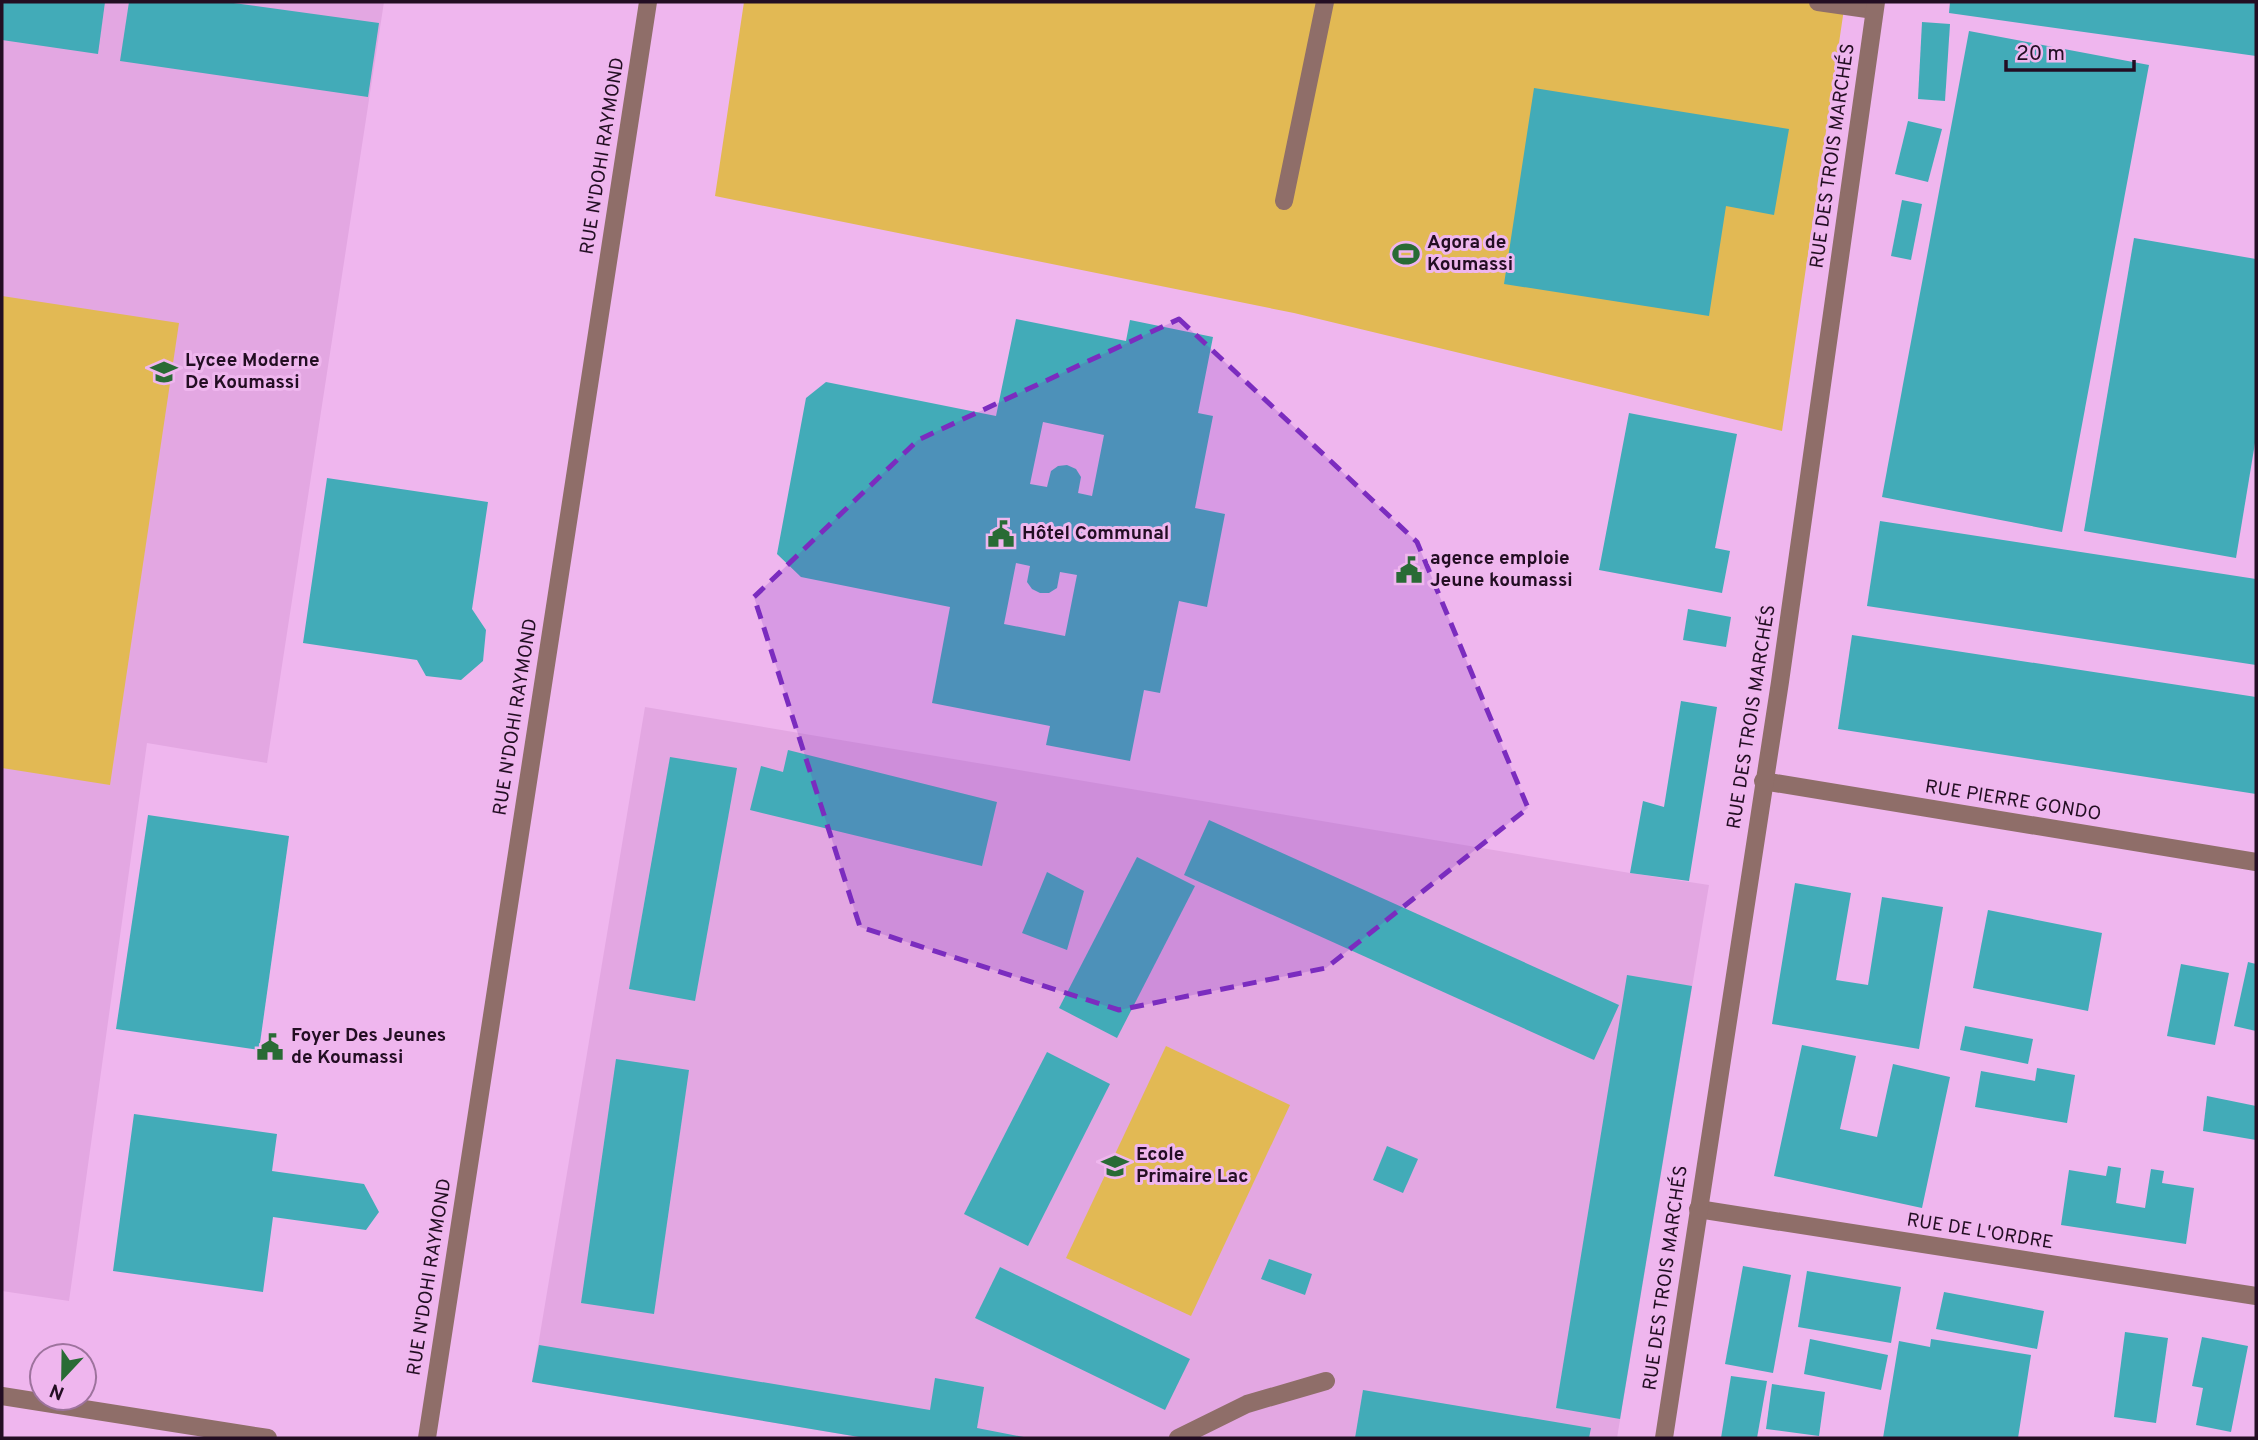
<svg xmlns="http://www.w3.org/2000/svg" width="2258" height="1440" viewBox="0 0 2258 1440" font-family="Overpass,sans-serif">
<rect width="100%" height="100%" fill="#efb6ee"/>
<g fill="#e3a7e2">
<polygon points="2,2 384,2 267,763 147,743 69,1301 2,1291"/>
<polygon points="645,707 1630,873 1709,885 1617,1438 865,1438 532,1382"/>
</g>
<g fill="#e2b954">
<polygon points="744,2 1845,2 1782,431 1294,313 715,196"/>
<polygon points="2,296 179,323 110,785 2,768"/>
<polygon points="1166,1046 1290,1105 1191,1316 1066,1258"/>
</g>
<g fill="#42abb8" fill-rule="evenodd">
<polygon points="2,2 105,2 98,54 2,40"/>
<polygon points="129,2 226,2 379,23 368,97 120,61"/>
<polygon points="1950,2 2256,2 2256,56 1949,13"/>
<polygon points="1922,22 1950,24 1945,101 1918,99"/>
<polygon points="1969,31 2149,65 2062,532 1882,497"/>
<polygon points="1534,88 1789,129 1774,215 1726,206 1709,316 1504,284"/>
<polygon points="1908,121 1942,129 1928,182 1895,174"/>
<polygon points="1902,200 1922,204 1911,260 1891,256"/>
<polygon points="2134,238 2256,259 2256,437 2236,558 2084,531"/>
<path d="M1016 319 1126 341 1130 320 1213 337 1198 413 1213 416 1195 508 1225 514 1207 607 1179 601 1160 693 1144 690 1130 761 1046 745 1050 726 932 703 950 607 801 577 777 554 806 398 826 382 996 416ZM1043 422 1104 435 1092 496 1078 493 1081 477 1076 469 1067 465 1058 466 1051 471 1047 487 1030 484ZM1016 563 1030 566 1027 582 1032 589 1040 593H1049L1057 588 1060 572 1077 575 1065 636 1004 624Z"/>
<polygon points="1629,413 1737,434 1715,548 1730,551 1722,593 1599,570"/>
<polygon points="327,478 488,502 472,609 486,630 483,661 461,680 426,676 417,660 303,643"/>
<polygon points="1880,521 2256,579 2256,665 1867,606"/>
<polygon points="1688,609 1731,617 1726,647 1683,640"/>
<polygon points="1852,635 2256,697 2256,794 1838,729"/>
<polygon points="1681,701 1717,707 1689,881 1630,873 1643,801 1664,807"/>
<polygon points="788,750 997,802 982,866 750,810 761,766 783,772"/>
<polygon points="670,757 737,768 695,1001 629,989"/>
<polygon points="148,815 289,836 259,1050 116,1029"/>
<polygon points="1209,820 1619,1005 1594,1060 1184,875"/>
<polygon points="1137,857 1195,886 1117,1038 1059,1008"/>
<polygon points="1047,872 1084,891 1067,950 1022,933"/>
<polygon points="1795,883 1851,893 1836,980 1868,985 1882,897 1943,907 1919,1049 1772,1024"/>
<polygon points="1988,910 2102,933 2088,1011 1973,988"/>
<polygon points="2248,962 2256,964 2256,1031 2234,1026"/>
<polygon points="2181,964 2229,973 2215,1045 2167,1036"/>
<polygon points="1627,975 1692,986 1620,1419 1556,1408"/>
<polygon points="1965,1026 2033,1039 2028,1064 1960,1050"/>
<polygon points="1802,1045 1856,1056 1840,1129 1877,1137 1893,1064 1950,1077 1922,1208 1774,1176"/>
<polygon points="1047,1052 1110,1084 1028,1246 964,1214"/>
<polygon points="616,1059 689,1070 654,1314 581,1303"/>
<polygon points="2037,1068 2075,1075 2067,1123 1975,1107 1981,1071 2035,1081"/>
<polygon points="2207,1096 2256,1106 2256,1140 2203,1131"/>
<polygon points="134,1114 277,1134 272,1171 364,1184 379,1212 366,1230 273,1217 263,1292 113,1271"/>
<polygon points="1387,1146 1418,1159 1403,1193 1373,1180"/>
<polygon points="2108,1166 2121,1168 2116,1203 2145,1208 2151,1169 2164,1171 2162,1183 2194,1188 2186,1244 2061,1225 2069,1170 2106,1176"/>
<polygon points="1269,1259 1312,1274 1305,1295 1261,1279"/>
<polygon points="1743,1266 1791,1275 1773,1373 1725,1364"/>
<polygon points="1000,1267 1190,1359 1165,1410 975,1318"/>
<polygon points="1807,1271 1901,1287 1891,1343 1798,1327"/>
<polygon points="1944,1292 2044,1311 2037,1349 1936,1329"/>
<polygon points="2125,1332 2168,1338 2156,1423 2114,1417"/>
<polygon points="2202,1337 2248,1346 2231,1432 2196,1425 2203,1388 2192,1386"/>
<polygon points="1810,1339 1888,1355 1881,1390 1804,1374"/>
<polygon points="1931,1339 2031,1355 2018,1438 1883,1438 1899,1341 1930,1347"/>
<polygon points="539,1345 930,1410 935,1378 984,1387 977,1428 1029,1438 865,1438 532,1382"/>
<polygon points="1731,1376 1767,1381 1757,1438 1721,1438"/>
<polygon points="1772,1384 1825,1392 1819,1436 1766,1429"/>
<polygon points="1363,1390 1591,1428 1589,1438 1355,1438"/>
</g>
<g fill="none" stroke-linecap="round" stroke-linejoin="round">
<g stroke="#8f6e69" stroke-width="18">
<polyline points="1818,2 1874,10"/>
<polyline points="1284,201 1325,2"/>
<polyline points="1763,781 2256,862"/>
<polyline points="1698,1209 2256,1296"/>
<polyline points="2,1396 268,1438"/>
<polyline points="427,1438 648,2"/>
<polyline points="1178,1438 1247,1404 1326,1381"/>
<polyline points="1664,1438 1780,682 1876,2"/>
</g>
</g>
<path fill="#7b2cbf" fill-opacity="0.2" stroke="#7b2cbf" stroke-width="5" stroke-dasharray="14 9" stroke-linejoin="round" d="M1179 319 1417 542 1528 808 1326 968 1119 1010 860 927 754 597 918 440Z"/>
<defs>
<symbol id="stadium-bare" viewBox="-9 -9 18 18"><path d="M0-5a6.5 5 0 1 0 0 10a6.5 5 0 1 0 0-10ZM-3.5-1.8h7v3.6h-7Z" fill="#296b35" stroke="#efb6ee" stroke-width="2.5" paint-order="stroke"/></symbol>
<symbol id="school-bare" viewBox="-9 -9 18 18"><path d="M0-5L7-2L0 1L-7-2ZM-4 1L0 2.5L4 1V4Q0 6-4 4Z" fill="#296b35" stroke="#efb6ee" stroke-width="2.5" paint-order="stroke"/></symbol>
<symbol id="civic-bare" viewBox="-9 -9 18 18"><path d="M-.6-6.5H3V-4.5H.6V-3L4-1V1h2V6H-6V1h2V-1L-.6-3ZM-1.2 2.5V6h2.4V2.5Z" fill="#296b35" stroke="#efb6ee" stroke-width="2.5" paint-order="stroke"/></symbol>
</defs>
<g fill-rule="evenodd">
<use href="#stadium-bare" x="1387" y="235" width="38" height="38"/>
<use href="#school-bare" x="145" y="353" width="38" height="38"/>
<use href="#civic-bare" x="982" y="515" width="38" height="38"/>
<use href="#civic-bare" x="1390" y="551" width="38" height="38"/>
<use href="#civic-bare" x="251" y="1028" width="38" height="38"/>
<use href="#school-bare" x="1096" y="1147" width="38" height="38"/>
</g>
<g text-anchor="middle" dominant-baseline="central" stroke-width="6" stroke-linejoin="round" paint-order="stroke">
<g font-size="19" fill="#230e23" stroke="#efb6ee">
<text transform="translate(603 156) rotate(-81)">RUE N'DOHI RAYMOND</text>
<text transform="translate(1833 156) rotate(-82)">RUE DES TROIS MARCHÉS</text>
<text transform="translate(516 717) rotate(-81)">RUE N'DOHI RAYMOND</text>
<text transform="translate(1752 717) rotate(-81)">RUE DES TROIS MARCHÉS</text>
<text transform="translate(2013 801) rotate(9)">RUE PIERRE GONDO</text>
<text transform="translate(1980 1232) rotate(9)">RUE DE L'ORDRE</text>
<text transform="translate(430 1277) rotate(-81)">RUE N'DOHI RAYMOND</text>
<text transform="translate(1666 1278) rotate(-82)">RUE DES TROIS MARCHÉS</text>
</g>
<g font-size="19" font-weight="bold" fill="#230e23" stroke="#efb6ee" text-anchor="start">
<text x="1427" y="243">Agora de<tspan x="1427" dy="22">Koumassi</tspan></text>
<text x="185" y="361">Lycee Moderne<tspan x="185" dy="22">De Koumassi</tspan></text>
<text x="1022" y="534">Hôtel Communal</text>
<text x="1430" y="559">agence emploie<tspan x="1430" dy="22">Jeune koumassi</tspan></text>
<text x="291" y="1036">Foyer Des Jeunes<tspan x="291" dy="22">de Koumassi</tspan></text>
<text x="1136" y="1155">Ecole<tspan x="1136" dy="22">Primaire Lac</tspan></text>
</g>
</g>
<rect width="2258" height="1440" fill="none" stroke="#230e23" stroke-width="7"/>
<g transform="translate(63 1377) rotate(202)"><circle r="33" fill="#efb6ee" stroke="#9d739d" stroke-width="2"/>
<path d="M0-5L12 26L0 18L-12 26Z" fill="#296b35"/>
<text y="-10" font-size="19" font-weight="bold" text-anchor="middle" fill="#230e23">N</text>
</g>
<path d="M2006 60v10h128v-10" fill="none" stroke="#230e23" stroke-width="3.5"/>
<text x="2016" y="60" font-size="21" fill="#230e23" stroke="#efb6ee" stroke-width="5" paint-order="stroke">20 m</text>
</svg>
